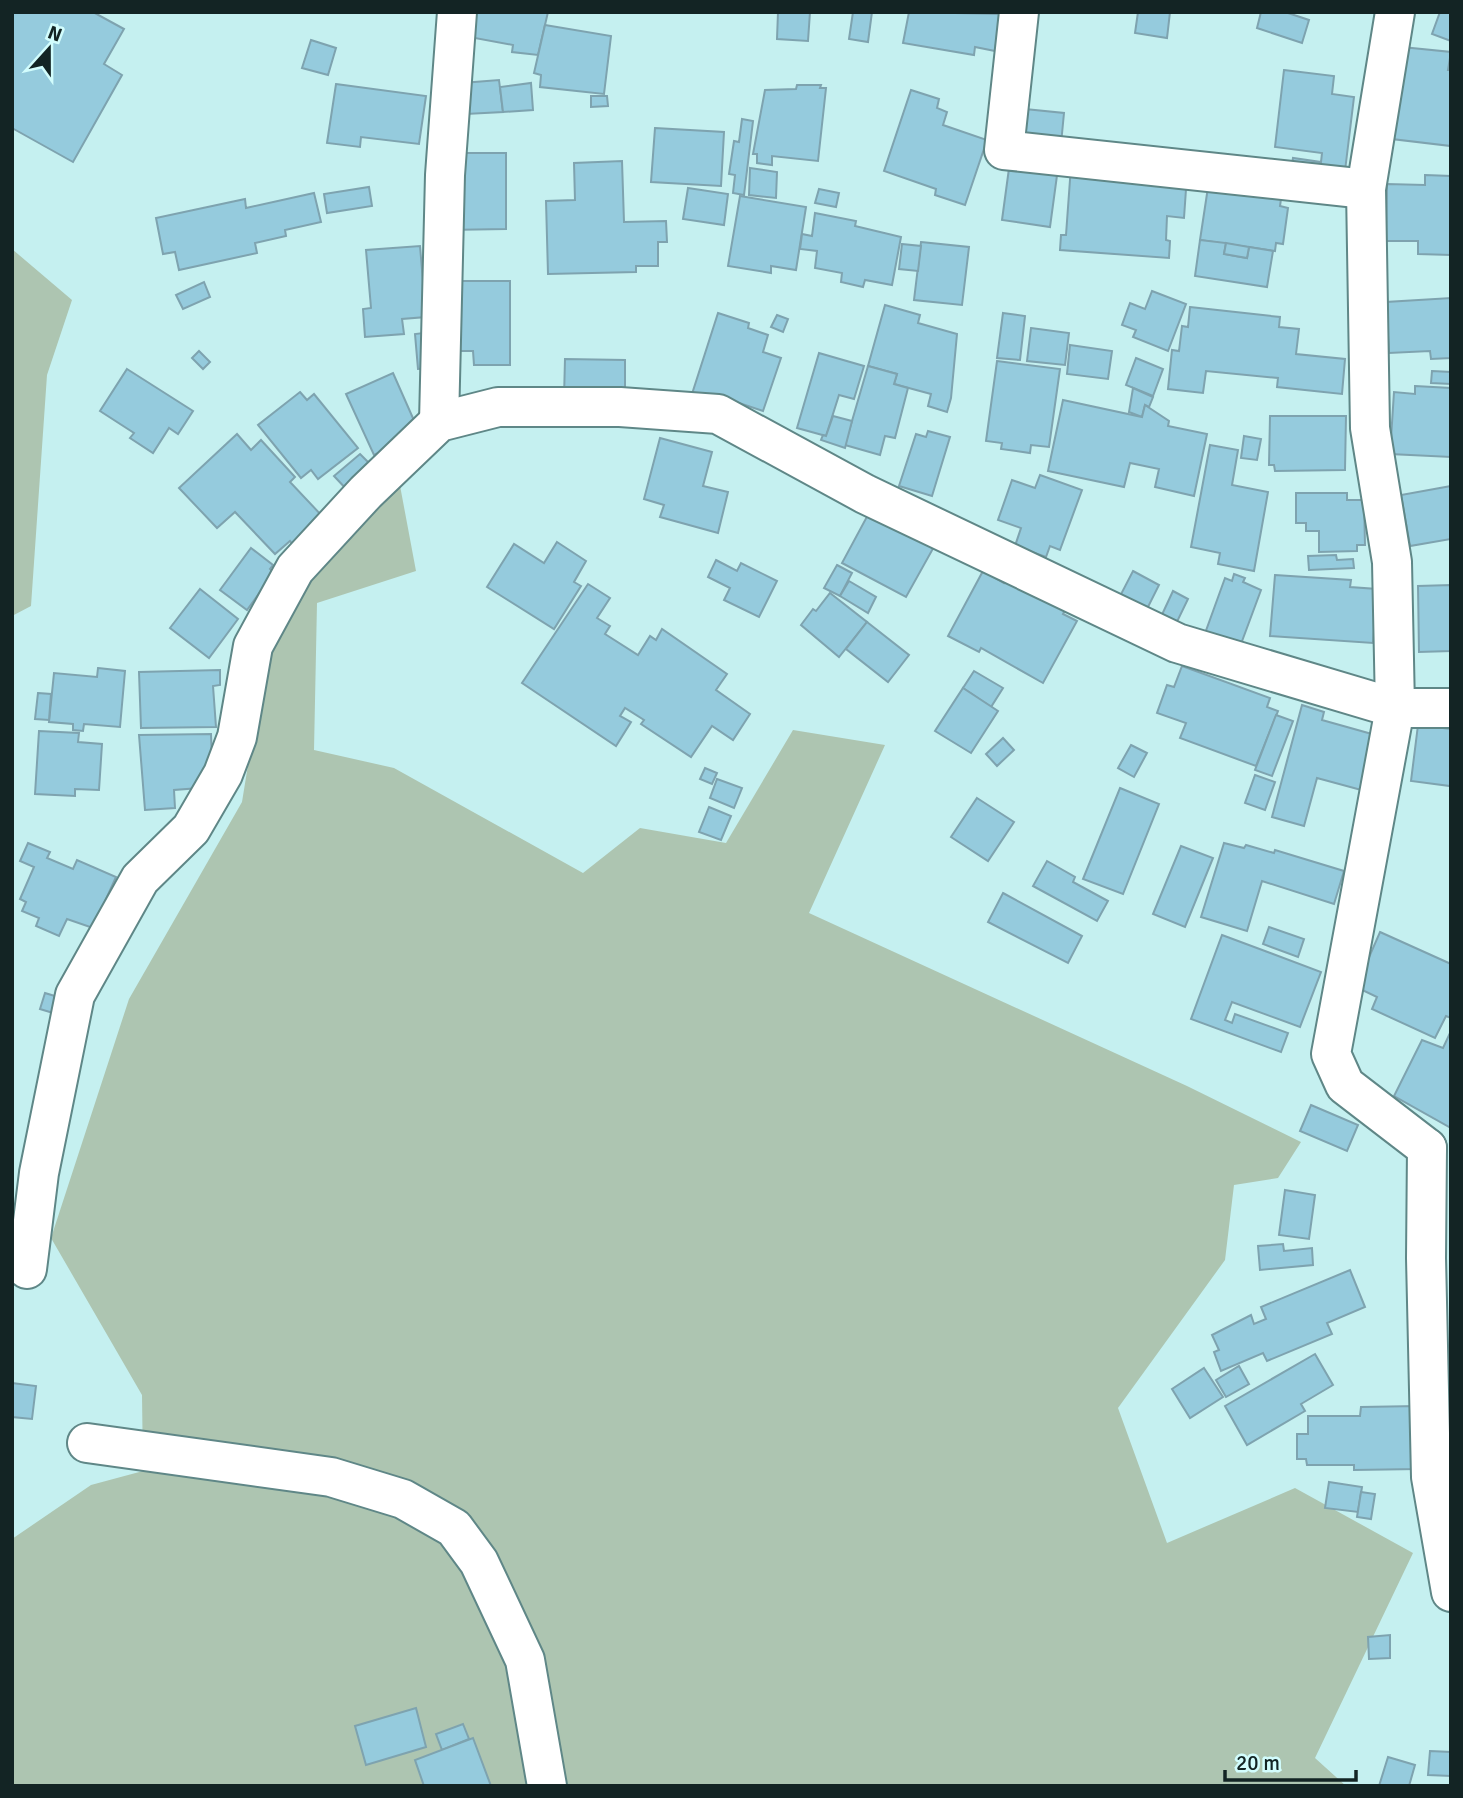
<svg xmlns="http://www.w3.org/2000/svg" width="1463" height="1798" viewBox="0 0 1463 1798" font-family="Signika,sans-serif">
<rect width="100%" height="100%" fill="#c5f0f0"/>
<g fill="#adc5b1">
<polygon points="12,249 72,300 47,375 31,606 12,616"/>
<polygon points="398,475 416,571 317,603 314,750 394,768 583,873 640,828 726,843 793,730 885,745 809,913 1187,1086 1301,1142 1278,1178 1234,1185 1225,1260 1118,1408 1167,1543 1295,1488 1413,1553 1315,1758 1346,1786 12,1786 12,1539 91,1485 143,1471 142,1395 51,1238 129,999 242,802 267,648 329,520"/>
</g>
<g fill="#95cbdd" stroke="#7ea3af" stroke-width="2">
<polygon points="12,12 93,12 124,29 104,64 122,75 73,162 12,128"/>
<polygon points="468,12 548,12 538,55 512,52 513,45 464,36"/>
<polygon points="778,12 810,12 808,41 777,39"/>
<polygon points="853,12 872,12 868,42 849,39"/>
<polygon points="909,12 1000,14 995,51 975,47 974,55 903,43"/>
<polygon points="1138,12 1170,12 1167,38 1135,33"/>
<polygon points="1261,12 1285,12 1309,20 1302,43 1257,28"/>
<polygon points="1440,12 1451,12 1451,41 1432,34"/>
<polygon points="545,25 611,36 604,94 540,87 541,75 534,73"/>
<polygon points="311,40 336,48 328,75 302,68"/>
<polygon points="1402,47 1451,52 1448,70 1451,70 1451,146 1392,139"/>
<polygon points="1284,70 1334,76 1332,94 1354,97 1344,179 1291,172 1293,158 1321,162 1322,153 1275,147"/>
<polygon points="499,80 503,112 466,114 462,83"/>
<polygon points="531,83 533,110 503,112 500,87"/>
<polygon points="336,84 426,96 419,144 361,137 360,147 327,143"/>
<polygon points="797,85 821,85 820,88 826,88 818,161 772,156 772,165 757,163 757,154 753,154 765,90 796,89"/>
<polygon points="911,90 939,99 937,108 947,112 943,125 987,140 965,205 935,195 936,189 884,171"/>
<polygon points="591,96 607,96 608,106 591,107"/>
<polygon points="1025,109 1064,113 1061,144 1022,139"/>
<polygon points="742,119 753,121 744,195 733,193 735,175 729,174 734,141 739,142"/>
<polygon points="655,128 724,132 721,186 651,182"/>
<polygon points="453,153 506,153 506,229 447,230"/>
<polygon points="622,161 624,222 666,221 667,242 658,242 658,266 636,266 636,272 548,274 546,201 575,200 574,163"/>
<polygon points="1010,161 1058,168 1050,227 1002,220"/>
<polygon points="1071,166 1187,175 1184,218 1167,216 1166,240 1170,241 1169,258 1060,250 1061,235 1066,235"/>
<polygon points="750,168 777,172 776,198 749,195"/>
<polygon points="1210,174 1283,185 1280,206 1288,208 1283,244 1276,243 1275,251 1200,240"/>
<polygon points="1425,175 1451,176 1451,255 1418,254 1418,241 1386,241 1387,184 1425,185"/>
<polygon points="369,187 372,206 327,213 324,194"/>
<polygon points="688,188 728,194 724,225 683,219"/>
<polygon points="819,189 839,193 836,207 815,203"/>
<polygon points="314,193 321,222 285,230 286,236 255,243 257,253 179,270 175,252 163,254 156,218 245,199 246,208"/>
<polygon points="740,196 806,207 796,270 771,266 771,273 728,266"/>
<polygon points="815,213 856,221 855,226 901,237 892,285 865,280 863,287 841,282 842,273 815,268 817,251 800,249 802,234 812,236"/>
<polygon points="1200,240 1226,243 1224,254 1247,258 1249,247 1273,251 1267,287 1195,276"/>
<polygon points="921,242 969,247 962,305 914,300"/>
<polygon points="1226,243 1249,247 1247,258 1224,254"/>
<polygon points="902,244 921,246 918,271 899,269"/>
<polygon points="420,246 426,317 402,319 404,334 365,337 363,309 371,308 366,250"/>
<polygon points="456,281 510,281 510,365 474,365 473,351 456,351"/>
<polygon points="204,282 210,297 183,309 176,295"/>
<polygon points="1152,291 1186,304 1168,351 1133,337 1136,330 1122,325 1130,303 1145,309"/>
<polygon points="1451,298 1451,358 1431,359 1430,351 1389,353 1386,302"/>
<polygon points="885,305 920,315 918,323 957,334 951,398 947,412 928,406 931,394 894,384 897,374 868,366"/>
<polygon points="1190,307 1280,317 1279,327 1299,329 1296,354 1345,359 1342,394 1277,387 1278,378 1206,371 1203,393 1168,389 1172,350 1179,351 1182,326 1188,327"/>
<polygon points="718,313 749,323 748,328 768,335 763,352 781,358 763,411 730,400 692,394"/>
<polygon points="1003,313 1025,316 1020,360 997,358"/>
<polygon points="777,315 788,319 783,332 771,327"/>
<polygon points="1031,328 1069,333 1065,365 1027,361"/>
<polygon points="431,332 435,368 418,369 415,334"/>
<polygon points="1070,345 1112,351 1108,379 1067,374"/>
<polygon points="199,351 210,362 203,369 192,358"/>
<polygon points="819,353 864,366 854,399 839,395 826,436 797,428"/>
<polygon points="1136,358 1163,369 1153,396 1126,385"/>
<polygon points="565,359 625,360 625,399 564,398"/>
<polygon points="997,361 1060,369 1049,447 1031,445 1030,453 1001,449 1002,443 986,441"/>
<polygon points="868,366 897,374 894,384 908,388 895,438 885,436 880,455 845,445"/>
<polygon points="127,369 193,411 178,434 169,428 153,453 130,438 134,433 100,411"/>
<polygon points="1432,371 1451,372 1451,384 1431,383"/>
<polygon points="393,373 420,434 374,455 346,394"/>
<polygon points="1415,386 1451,388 1451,457 1390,454 1394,392 1415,394"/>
<polygon points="1133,388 1153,397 1149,407 1145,405 1142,417 1129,412"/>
<polygon points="300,392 307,400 314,394 358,448 318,479 311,470 301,478 258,425"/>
<polygon points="1063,400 1142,417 1145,405 1169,421 1168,426 1207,434 1194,496 1155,487 1159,469 1130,463 1124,487 1048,471"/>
<polygon points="833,416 852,421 845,448 821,440 823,435 826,436"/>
<polygon points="1270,416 1346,416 1345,470 1275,471 1274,465 1269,465"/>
<polygon points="928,431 950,437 932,496 899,486 916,434 926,437"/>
<polygon points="237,434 251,450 261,440 295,477 290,482 324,518 294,546 290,541 275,554 235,512 217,528 179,488"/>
<polygon points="1244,436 1261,439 1257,460 1241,458"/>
<polygon points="660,438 712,452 703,486 728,492 718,533 660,517 664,505 644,499"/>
<polygon points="1210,445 1238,450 1232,485 1268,492 1254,571 1218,564 1220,553 1191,547"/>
<polygon points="360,454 376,470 350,493 334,476"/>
<polygon points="1040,475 1082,490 1060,550 1050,546 1046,557 1015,546 1021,528 998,520 1012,480 1035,488"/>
<polygon points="1451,486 1451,539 1410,546 1401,495"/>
<polygon points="1296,493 1347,493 1347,500 1364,500 1365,545 1357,545 1357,551 1319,552 1319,531 1306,531 1306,523 1296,523"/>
<polygon points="870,511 935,545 906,597 842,563"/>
<polygon points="557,542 586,561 574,582 581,586 554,629 487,587 514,544 544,563"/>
<polygon points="251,548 273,565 270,569 274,573 247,610 220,590"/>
<polygon points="1336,555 1337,560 1353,559 1354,568 1309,570 1308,556"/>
<polygon points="716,560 737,571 741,563 777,581 759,617 724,600 730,588 708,577"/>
<polygon points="837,565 852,573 840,596 824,588"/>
<polygon points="983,571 1004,583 1009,573 1068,604 1063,614 1077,621 1043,683 981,648 979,652 948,636"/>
<polygon points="1133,571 1159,585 1145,613 1118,600"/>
<polygon points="1234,574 1245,578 1243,582 1261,590 1238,652 1203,639 1225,578 1232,581"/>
<polygon points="1275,575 1351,580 1350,587 1377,589 1373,643 1270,636"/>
<polygon points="849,581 876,597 868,613 840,596"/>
<polygon points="588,584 610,598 597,618 610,626 605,634 638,655 650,636 656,640 662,629 727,674 716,690 750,714 733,740 712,726 691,757 641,724 644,720 625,708 620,716 631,722 616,746 522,683"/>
<polygon points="1451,585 1451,651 1419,652 1418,586"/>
<polygon points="200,589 238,619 209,658 170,628"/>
<polygon points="1173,591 1188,599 1174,628 1159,621"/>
<polygon points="830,593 867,622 839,657 801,625 813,609 816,611"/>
<polygon points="867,622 909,655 888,682 846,649"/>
<polygon points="1182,666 1270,698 1267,707 1278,711 1256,766 1180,738 1186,723 1157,713 1167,685 1174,687"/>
<polygon points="98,668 125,671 120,727 84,724 83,731 73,730 73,724 49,722 54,673 97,677"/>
<polygon points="220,670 220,685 213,686 216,727 141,728 139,672"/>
<polygon points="974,671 1003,688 991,707 963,688"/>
<polygon points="963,688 998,711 971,753 935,731"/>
<polygon points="38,693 51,694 49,720 35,719"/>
<polygon points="1302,705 1324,712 1322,720 1379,736 1365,791 1317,778 1304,826 1272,817"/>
<polygon points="1276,715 1293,721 1272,776 1255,770"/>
<polygon points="1418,725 1451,729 1450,786 1411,781"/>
<polygon points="39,731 79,733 78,742 102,744 99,790 75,789 75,796 35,794"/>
<polygon points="211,734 213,787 174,790 175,808 145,810 139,735"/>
<polygon points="1003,738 1014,750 997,766 986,754"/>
<polygon points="1131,745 1147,753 1134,777 1118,768"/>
<polygon points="705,768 717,773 712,784 700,779"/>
<polygon points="1255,775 1275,782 1265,810 1245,803"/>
<polygon points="717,779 742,788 734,808 710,798"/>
<polygon points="1120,788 1159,804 1123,894 1083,879"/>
<polygon points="977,798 1014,822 988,861 951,837"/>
<polygon points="709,807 731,816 721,840 699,832"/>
<polygon points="28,843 50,852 47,858 73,869 77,860 116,877 93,928 67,919 59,936 36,926 39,918 22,911 26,902 20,899 34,867 20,861"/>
<polygon points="1224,843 1244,848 1246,845 1274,853 1275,850 1344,871 1334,904 1262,881 1247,931 1201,917"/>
<polygon points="1181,846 1213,858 1185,927 1153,914"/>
<polygon points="1047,861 1075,877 1073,882 1108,901 1097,921 1033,886"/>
<polygon points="1003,893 1082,936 1068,963 988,922"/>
<polygon points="1269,927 1304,939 1298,957 1263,944"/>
<polygon points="1380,932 1451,964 1451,1018 1446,1016 1435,1038 1372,1009 1377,997 1356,987"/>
<polygon points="1222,935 1321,972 1300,1027 1232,1002 1225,1020 1232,1023 1235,1014 1288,1033 1281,1052 1191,1019"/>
<polygon points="45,993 58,997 53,1013 40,1009"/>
<polygon points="1450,1033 1451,1033 1451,1128 1394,1096 1422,1040 1443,1048"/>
<polygon points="1311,1105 1358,1125 1347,1151 1300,1131"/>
<polygon points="1285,1190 1315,1195 1309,1239 1279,1235"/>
<polygon points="1283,1244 1284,1251 1312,1248 1313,1265 1260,1270 1258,1246"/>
<polygon points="1350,1270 1365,1307 1327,1323 1332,1334 1267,1361 1263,1353 1221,1371 1214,1352 1219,1350 1212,1335 1251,1315 1254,1324 1266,1319 1261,1307"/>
<polygon points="1315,1354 1333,1385 1301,1404 1305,1411 1247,1445 1225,1406"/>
<polygon points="1239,1366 1249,1384 1226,1397 1216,1380"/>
<polygon points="1204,1368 1223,1397 1190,1418 1172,1389"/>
<polygon points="12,1383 36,1386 32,1419 12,1417"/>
<polygon points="1417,1406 1418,1469 1354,1470 1354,1465 1307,1465 1306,1459 1297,1459 1297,1434 1308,1434 1308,1416 1360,1416 1361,1407"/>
<polygon points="1329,1482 1362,1487 1358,1512 1325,1508"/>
<polygon points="1361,1492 1375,1494 1371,1519 1357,1517"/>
<polygon points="1390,1635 1390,1658 1369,1659 1368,1637"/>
<polygon points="416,1708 426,1747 366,1765 355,1726"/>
<polygon points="463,1724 469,1739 442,1750 436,1734"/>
<polygon points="473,1738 491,1786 424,1786 415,1760"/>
<polygon points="1430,1751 1451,1752 1451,1776 1428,1775"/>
<polygon points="1388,1757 1415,1765 1409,1786 1379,1786"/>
</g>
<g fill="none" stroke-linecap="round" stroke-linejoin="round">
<defs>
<g id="minor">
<polyline points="1019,12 1004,150 1366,189"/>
<polyline points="1395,12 1366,189 1370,428 1392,562 1395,708 1331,1054 1345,1085 1427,1148"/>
<polyline points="439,422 445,175 457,12"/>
<polyline points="1427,1148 1426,1258 1431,1477 1451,1592"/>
<polyline points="27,1269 39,1173 75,995 140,879 191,829 223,774 237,737 253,646 295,569 366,492 439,422 498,407 620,407 718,414 865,494 1177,643 1395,708 1451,708"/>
<polyline points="87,1443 331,1477 403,1499 454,1528 479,1562 525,1660 547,1786"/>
</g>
</defs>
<use href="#minor" stroke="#5f8787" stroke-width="42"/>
<use href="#minor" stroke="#fff" stroke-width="38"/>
</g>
<rect width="1463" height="1798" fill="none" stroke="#132424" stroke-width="28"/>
<g transform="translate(49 49) rotate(21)" stroke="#d2fdfd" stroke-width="5" paint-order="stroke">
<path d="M0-5L12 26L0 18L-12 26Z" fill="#132424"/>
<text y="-10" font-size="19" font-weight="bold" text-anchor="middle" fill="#132424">N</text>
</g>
<path d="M1225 1770v10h131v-10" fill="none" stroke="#132424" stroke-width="3.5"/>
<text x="1236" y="1770" font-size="21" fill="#132424" stroke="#d2fdfd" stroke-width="5" paint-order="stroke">20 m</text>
</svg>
